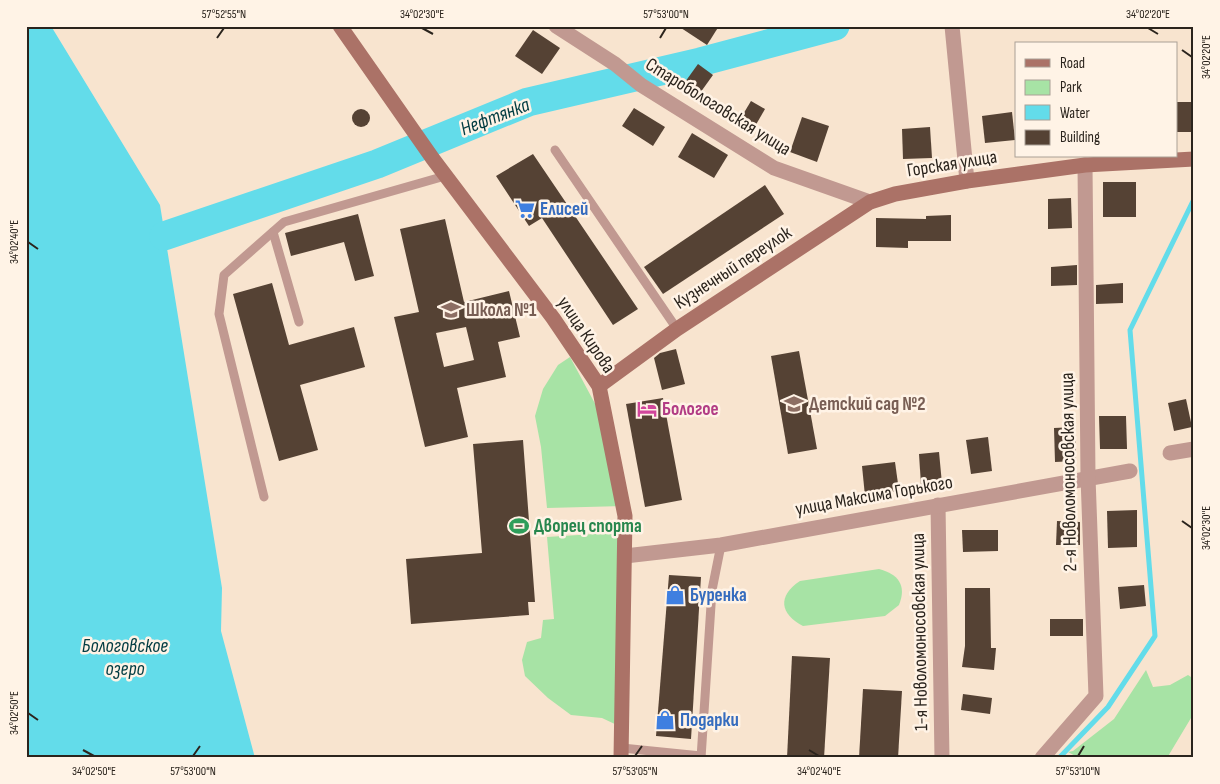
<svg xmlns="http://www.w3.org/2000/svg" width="1220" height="784" viewBox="0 0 1220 784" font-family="'Sofia Sans Condensed',sans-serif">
<rect width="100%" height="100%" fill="#f8e4cf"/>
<g fill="#a7e3a5">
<polygon points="570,357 600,413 624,506 547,508 541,447 535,416 543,389 558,365"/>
<polygon points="626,532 619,726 602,718 571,715 548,698 525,676 522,660 527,642 541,638 543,620 554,619 547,537"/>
<path d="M879 569C898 574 907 585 899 605L885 616 803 626C780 614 777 596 800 581Z"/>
<polygon points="1146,670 1153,687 1170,685 1188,675 1194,679 1194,713 1167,758 1079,758 1068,752 1073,751 1114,719"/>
</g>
<polygon fill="#63dcea" points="26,26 51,26 160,205 222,588 221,631 255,758 26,758"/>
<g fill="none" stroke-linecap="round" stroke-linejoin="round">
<polyline stroke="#63dcea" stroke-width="5" points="1059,758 1108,707 1155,636 1130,330 1194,199"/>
<polyline stroke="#63dcea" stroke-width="29" points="164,236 377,164 528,102 700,62 835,26"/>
</g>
<g fill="#554234" fill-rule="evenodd">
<polygon points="678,26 719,26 707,45"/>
<polygon points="533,30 560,48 542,74 515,56"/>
<polygon points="698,64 713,75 695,100 680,89"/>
<polygon points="751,101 765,109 750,135 736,126"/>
<rect x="1176" y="102" width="18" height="30"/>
<polygon points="634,108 665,127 653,146 622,126"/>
<circle cx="361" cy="118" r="9"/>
<polygon points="1012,112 1015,140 985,143 982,116"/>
<polygon points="802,117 829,126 817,162 790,152"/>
<polygon points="930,127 932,158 903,159 902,129"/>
<polygon points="692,133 728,155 714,178 678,157"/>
<polygon points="533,154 638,309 613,325 542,218 529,226 496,176"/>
<rect x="1103" y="182" width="33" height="35"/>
<polygon points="765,185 784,214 663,294 644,267"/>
<polygon points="1071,198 1072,228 1048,229 1048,199"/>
<polygon points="358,214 374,276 355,281 344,242 291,256 285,233"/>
<polygon points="951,215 951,241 908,241 908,248 876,247 876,218 926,219 926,216"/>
<path d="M445 219 464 302 509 291 520 337 498 342 506 377 457 388 468 437 425 447 394 317 419 312 400 229ZM466 327 474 360 444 367 436 333Z"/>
<polygon points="1077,265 1077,285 1051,286 1051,267"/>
<polygon points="272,283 289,345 354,327 365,367 300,385 318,450 279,461 233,294"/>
<polygon points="1123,283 1123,303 1096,304 1096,285"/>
<polygon points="676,349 685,384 662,390 654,358 660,353"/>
<polygon points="799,351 817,449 788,454 771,356"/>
<polygon points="663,398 682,500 645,507 626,404"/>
<polygon points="1186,399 1192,427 1174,431 1168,403"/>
<polygon points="1099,416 1126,416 1127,449 1100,449"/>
<polygon points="1075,427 1076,461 1055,462 1054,428"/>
<polygon points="988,437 992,471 971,474 966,440"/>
<polygon points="523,440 535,602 528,602 529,615 411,624 406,559 482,553 473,444"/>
<polygon points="939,452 942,484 921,485 919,454"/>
<polygon points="895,462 899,491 865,496 862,466"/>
<polygon points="1137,510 1137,547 1108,548 1107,511"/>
<polygon points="1057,521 1080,522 1080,545 1056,545"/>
<polygon points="962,530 998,530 998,551 963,552"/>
<polygon points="669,575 701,577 691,739 656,736"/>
<polygon points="1144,585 1146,606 1120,609 1118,587"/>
<polygon points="965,588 990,588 991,648 996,648 994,670 962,667 965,646"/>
<rect x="1050" y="619" width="33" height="17"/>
<polygon points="792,656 830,658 824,758 787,758"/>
<polygon points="863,689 902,691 898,758 859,758"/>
<polygon points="963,694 992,698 990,714 961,710"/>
</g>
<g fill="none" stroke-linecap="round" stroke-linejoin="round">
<g stroke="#c19991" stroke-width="9">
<polyline points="555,150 677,329"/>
<polyline points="273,232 299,322"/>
<polyline points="264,497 219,314 224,275 284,222 445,176"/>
<polyline points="622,748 701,756"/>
<polyline points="701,758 712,590 721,545"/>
</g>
<g stroke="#c19991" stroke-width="15">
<polyline points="556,26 615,64 641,85 774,168 870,202"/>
<polyline points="952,26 967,181"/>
<polyline points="1170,453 1194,449"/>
<polyline points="938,505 942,758"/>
<polyline points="625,556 721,545 1130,471"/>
<polyline points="1042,758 1096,696 1088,477 1085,165"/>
</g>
<g stroke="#ab7267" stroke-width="15">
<polyline points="340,26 433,159 553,318 599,386 625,516 621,758"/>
<polyline points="599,386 677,329 870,202 895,194 967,181 1085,165 1194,159"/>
</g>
</g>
<path fill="none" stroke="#2b241d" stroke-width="2" d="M422 28 433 34M1148 28 1158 34M217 38 224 28M660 38 666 28M1182 50 1192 57M28 242 38 249M1182 521 1192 528M28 713 38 720M83 750 94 756M809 750 819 756M193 756 200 746M635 756 642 746M1078 756 1084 746"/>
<defs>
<symbol id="supermarket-bare" viewBox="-9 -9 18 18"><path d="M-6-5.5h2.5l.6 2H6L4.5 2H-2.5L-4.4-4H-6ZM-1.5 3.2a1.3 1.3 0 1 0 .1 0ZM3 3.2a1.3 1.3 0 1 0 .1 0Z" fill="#3f7fe0" stroke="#fff3e6" stroke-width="2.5" paint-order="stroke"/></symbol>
<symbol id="school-bare" viewBox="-9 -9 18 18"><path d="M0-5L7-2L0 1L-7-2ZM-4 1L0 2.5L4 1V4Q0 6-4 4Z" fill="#8d6e63" stroke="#fff3e6" stroke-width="2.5" paint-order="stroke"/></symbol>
<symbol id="hotel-bare" viewBox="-9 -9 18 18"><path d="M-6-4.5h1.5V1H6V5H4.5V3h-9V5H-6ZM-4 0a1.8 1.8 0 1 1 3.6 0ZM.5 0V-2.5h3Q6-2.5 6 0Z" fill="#d1479c" stroke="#fff3e6" stroke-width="2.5" paint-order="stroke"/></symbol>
<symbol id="stadium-bare" viewBox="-9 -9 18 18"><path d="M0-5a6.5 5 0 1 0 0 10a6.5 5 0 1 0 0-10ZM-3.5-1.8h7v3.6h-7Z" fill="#2e9e5b" stroke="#fff3e6" stroke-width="2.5" paint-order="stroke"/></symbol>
<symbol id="shop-bare" viewBox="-9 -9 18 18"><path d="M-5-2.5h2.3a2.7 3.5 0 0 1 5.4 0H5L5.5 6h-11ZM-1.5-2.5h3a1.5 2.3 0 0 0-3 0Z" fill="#3f7fe0" stroke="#fff3e6" stroke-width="2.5" paint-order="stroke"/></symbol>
</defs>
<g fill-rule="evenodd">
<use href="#supermarket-bare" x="511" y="195" width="28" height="28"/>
<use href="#school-bare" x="437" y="296" width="28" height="28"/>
<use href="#school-bare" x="780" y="390" width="28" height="28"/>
<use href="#hotel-bare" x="633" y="395" width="28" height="28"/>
<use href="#stadium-bare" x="505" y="512" width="28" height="28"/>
<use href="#shop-bare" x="661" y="581" width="28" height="28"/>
<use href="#shop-bare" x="651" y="706" width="28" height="28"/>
</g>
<g text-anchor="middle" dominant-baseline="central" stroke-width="5" stroke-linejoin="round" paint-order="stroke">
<g font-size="19" fill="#2b241d" stroke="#fff3e6">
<text transform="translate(718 107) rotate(32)">Старобологовская улица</text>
<text transform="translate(952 164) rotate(-9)">Горская улица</text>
<text transform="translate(733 268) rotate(-33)">Кузнечный переулок</text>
<text transform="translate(586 335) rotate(56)">улица Кирова</text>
<text transform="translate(1069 472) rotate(-91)">2-я Новоломоносовская улица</text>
<text transform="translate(874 496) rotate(-10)">улица Максима Горького</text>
<text transform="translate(920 632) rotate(-91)">1-я Новоломоносовская улица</text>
</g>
<g font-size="19" font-weight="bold" fill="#366cbe" stroke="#fff3e6" text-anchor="start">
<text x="540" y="209">Елисей</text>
<text x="690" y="595">Буренка</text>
<text x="680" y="720">Подарки</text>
</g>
<g font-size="19" font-weight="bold" fill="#785e54" stroke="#fff3e6" text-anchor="start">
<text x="466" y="310">Школа №1</text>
<text x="809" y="404">Детский сад №2</text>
</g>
<g font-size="19" font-weight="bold" fill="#b23c85" stroke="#fff3e6" text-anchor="start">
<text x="662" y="409">Бологое</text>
</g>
<g font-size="19" font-weight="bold" fill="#27864d" stroke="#fff3e6" text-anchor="start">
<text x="534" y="526">Дворец спорта</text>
</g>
<g font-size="20" font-style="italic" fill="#003b41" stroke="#fff3e6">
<text transform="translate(495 117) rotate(-21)">Нефтянка</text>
<text x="125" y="646">Бологовское<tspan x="125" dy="23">озеро</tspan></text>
</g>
</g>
<rect width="1220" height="784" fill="none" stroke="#fff3e6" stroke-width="55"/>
<rect x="1015" y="42" width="162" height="115" fill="#fff3e6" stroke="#aaa096"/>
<rect x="1025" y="59" width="25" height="8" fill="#ab7267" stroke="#aaa096"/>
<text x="1060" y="68" font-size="15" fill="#2b241d">Road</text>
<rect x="1025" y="80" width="25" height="15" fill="#a7e3a5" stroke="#aaa096"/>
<text x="1060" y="92" font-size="15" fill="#2b241d">Park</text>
<rect x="1025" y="105" width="25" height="15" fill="#63dcea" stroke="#aaa096"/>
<text x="1060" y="118" font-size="15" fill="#2b241d">Water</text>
<rect x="1025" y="130" width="25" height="15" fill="#554234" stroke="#aaa096"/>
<text x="1060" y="142" font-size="15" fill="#2b241d">Building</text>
<rect x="28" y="28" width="1164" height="728" fill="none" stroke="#2b241d" stroke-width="2"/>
<g font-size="12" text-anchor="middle" fill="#2b241d">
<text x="224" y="18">57°52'55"N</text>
<text x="422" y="18">34°02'30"E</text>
<text x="666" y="18">57°53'00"N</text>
<text x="1148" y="18">34°02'20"E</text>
<text transform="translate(1206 57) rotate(-90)" y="4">34°02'20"E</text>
<text transform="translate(14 242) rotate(-90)" y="4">34°02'40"E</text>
<text transform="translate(1206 528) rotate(-90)" y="4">34°02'30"E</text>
<text transform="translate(14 713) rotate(-90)" y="4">34°02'50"E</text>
<text x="94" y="775">34°02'50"E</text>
<text x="193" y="775">57°53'00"N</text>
<text x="635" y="775">57°53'05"N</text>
<text x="819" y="775">34°02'40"E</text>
<text x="1078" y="775">57°53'10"N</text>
</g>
</svg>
